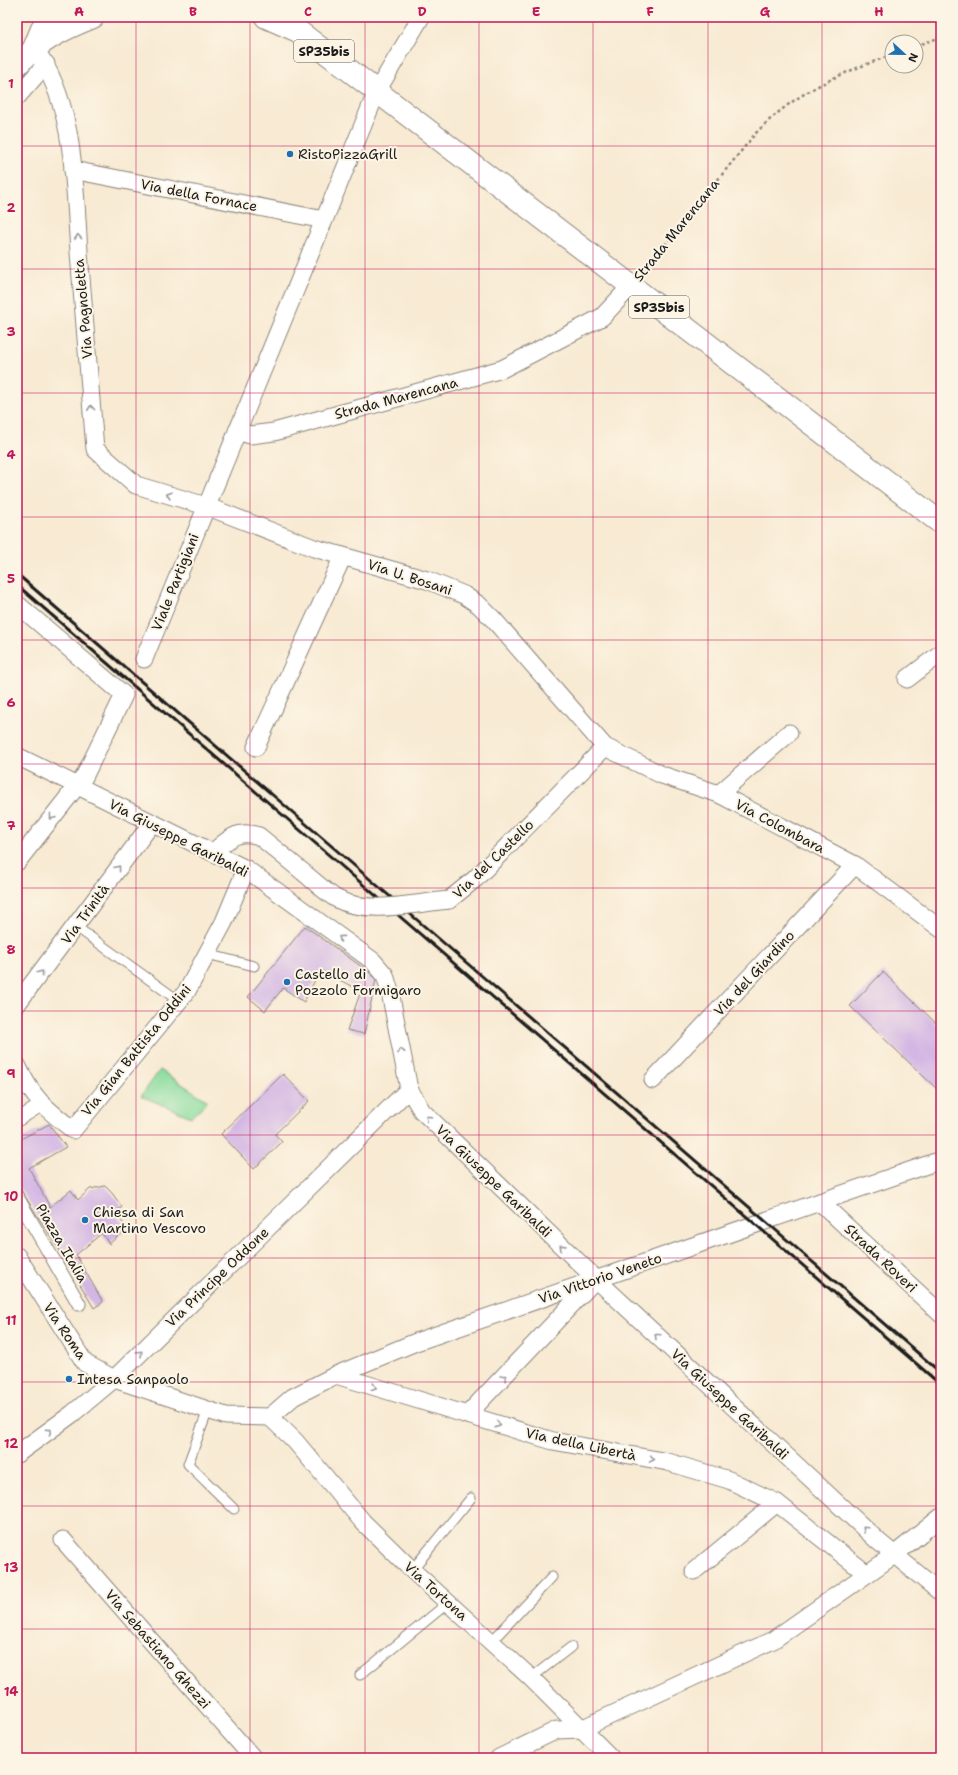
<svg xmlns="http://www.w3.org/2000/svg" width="958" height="1775" viewBox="0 0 958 1775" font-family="'Shantell Sans',sans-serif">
<rect width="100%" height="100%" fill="#fcf5e5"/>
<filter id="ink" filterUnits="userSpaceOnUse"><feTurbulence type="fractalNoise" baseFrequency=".025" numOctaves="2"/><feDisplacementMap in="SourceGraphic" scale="8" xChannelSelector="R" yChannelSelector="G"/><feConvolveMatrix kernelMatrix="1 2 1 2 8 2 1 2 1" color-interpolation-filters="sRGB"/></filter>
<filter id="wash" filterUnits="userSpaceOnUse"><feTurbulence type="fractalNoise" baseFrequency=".012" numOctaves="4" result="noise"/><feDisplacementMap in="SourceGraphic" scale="16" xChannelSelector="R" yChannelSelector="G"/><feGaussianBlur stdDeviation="0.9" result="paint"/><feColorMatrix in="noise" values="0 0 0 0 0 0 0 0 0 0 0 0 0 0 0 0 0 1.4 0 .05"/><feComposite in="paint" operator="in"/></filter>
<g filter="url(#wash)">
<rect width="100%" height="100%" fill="#f8ead3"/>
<polygon fill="#88dc9e" stroke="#527c5d" points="160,1070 208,1101 191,1117 141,1096"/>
<g id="blocks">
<g fill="#d3b6e4">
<polygon points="305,926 369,972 376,980 364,1034 347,1030 361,991 320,970 304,1002 283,988 265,1011 248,997"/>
<polygon points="883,972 941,1028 941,1093 850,1006"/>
<polygon points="283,1074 309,1101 275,1134 282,1142 254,1169 221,1134"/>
<polygon points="49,1124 66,1147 29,1168 50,1207 71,1190 78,1200 90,1189 105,1186 112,1193 122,1207 115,1213 127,1228 109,1244 102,1233 76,1255 103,1302 94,1308 62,1254 17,1184 17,1141"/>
</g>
</g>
</g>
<g filter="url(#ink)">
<use href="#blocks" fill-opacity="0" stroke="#8a8378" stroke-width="1"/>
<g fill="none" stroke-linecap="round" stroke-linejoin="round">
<defs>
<g id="service">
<polyline points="75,926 179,1001"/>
<polyline points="207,954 254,966"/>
<polyline points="208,1410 188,1464 234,1509"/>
<polyline points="412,1570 471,1498"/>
<polyline points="491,1642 552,1577"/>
<polyline points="360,1675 449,1602"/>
<polyline points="531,1678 571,1647"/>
</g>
<g id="pedestrian">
<polyline points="17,1120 41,1105"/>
<polyline points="17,1197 79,1304"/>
</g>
<g id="minor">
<path d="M34 48C78 106 74 195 80 265 85 326 90 388 95 449L136 485 206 506 314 548 427 580 464 595 479 605 494 620 605 747 662 775 719 794 855 865 941 929"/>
<polyline points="17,97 46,64"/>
<polyline points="73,170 324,220"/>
<polyline points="237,431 250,435 274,432 502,369 602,317 631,286"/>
<polyline points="17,604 124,695 84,777 17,862"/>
<polyline points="144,659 377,91 421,17"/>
<polyline points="907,679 941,653"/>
<polyline points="256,747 343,556"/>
<polyline points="17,756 246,869 373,961 385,975 390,992 409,1089 422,1111 596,1279 879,1542 941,1593"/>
<polyline points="719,794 789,733"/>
<path d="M213 852C229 839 237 829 259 836L303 872"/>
<polyline points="449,900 475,879 605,747"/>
<polyline points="17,1004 152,823"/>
<path d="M17 1065C33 1099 43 1106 73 1130L187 991 224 922 246 869"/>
<polyline points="653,1080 855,865"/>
<polyline points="820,1202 941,1314"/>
<polyline points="17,1256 85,1363 114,1379 226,1416 270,1417"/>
<polyline points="336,1375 553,1441 668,1462 729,1480 777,1503 867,1574"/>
<polyline points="467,1415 593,1282"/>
<polyline points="270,1417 293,1397 336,1375 416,1342 941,1160"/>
<polyline points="270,1417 295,1441 363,1522 412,1570 531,1678 611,1758"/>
<polyline points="17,1454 72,1414 114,1379 409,1089"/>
<polyline points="63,1540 253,1758"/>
<polyline points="694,1571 777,1503"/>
<polyline points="499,1758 557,1730 581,1729 773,1640 894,1555 941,1517"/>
</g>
<polyline id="tertiary" points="34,48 47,17"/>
<g id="primary">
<polyline points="266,17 298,31 941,523"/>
<path d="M17 65C42 40 60 30 93 17"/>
</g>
</defs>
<use href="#service" stroke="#8a8378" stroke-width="11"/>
<use href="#pedestrian" stroke="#8a8378" stroke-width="15"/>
<use href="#minor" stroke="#8a8378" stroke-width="19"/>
<use href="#tertiary" stroke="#8a8378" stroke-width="24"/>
<use href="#primary" stroke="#8a8378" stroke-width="24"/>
<g stroke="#8a8378" stroke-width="2.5" stroke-dasharray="3 3" stroke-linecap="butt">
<polyline points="916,46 941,37"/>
<path d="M642 273 755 134C795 92 838 74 892 55"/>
</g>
<use href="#service" stroke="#fff" stroke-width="9"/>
<use href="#pedestrian" stroke="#fff" stroke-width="13"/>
<use href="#minor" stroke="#fff" stroke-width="17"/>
<use href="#tertiary" stroke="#fff" stroke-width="22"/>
<use href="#primary" stroke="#fff" stroke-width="22"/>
<g stroke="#1c1c1c" stroke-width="3">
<polyline points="17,574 941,1373"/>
<polyline points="17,585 941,1385"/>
</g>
<defs>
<path id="minor-bridge" d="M303 872C314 881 325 892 337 899 367 915 416 903 449 900"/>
</defs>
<use href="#minor-bridge" stroke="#8a8378" stroke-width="19" stroke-linecap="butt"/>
<use href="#minor-bridge" stroke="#fff" stroke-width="17"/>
</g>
<defs><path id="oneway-chevron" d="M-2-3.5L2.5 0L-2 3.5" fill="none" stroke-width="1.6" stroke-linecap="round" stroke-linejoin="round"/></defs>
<g stroke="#999">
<use href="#oneway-chevron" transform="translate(78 237) rotate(-95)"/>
<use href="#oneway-chevron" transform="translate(91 408) rotate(-95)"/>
<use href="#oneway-chevron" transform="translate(169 495) rotate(-164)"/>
<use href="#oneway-chevron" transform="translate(52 817) rotate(128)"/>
<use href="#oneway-chevron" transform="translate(118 868) rotate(-53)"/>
<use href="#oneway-chevron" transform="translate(341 938) rotate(-144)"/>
<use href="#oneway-chevron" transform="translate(41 973) rotate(-54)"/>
<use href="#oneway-chevron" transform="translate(401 1051) rotate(-101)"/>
<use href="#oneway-chevron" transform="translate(428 1118) rotate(-136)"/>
<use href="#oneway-chevron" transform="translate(562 1247) rotate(-136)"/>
<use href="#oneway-chevron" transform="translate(657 1336) rotate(-137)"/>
<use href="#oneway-chevron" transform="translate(140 1353) rotate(-45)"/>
<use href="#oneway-chevron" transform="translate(504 1377) rotate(-47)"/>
<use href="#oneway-chevron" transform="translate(374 1387) rotate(17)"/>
<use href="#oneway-chevron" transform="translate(498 1425) rotate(17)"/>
<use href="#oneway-chevron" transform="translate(49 1431) rotate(-36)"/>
<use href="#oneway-chevron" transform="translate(652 1459) rotate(10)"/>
<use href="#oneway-chevron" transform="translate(865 1529) rotate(-137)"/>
</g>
</g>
<path fill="none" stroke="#c2185b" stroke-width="1" stroke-opacity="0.55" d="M136 17V1758M250 17V1758M365 17V1758M479 17V1758M593 17V1758M708 17V1758M822 17V1758M17 146H941M17 269H941M17 393H941M17 517H941M17 640H941M17 764H941M17 888H941M17 1011H941M17 1135H941M17 1258H941M17 1382H941M17 1506H941M17 1629H941"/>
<g fill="#1f6fb2" stroke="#fcf5e5" stroke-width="1.5">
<circle cx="290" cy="154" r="4"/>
<circle cx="287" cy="982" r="4"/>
<circle cx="85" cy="1220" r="4"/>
<circle cx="69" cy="1379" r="4"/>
</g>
<g text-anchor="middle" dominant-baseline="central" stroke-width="4" stroke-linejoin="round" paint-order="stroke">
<g fill="#fcf5e5" stroke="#5f5d58" stroke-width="1">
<rect x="294" y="40" width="60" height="22" rx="3"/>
<rect x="629" y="296" width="60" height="22" rx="3"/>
</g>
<g font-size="13" font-weight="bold" fill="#1c1c1c">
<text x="324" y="51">SP35bis</text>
<text x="659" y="307">SP35bis</text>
</g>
<g font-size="14" fill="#1c1c1c" stroke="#fcf5e5" text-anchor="start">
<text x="298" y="154">RistoPizzaGrill</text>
<text x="295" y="974">Castello di<tspan x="295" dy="16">Pozzolo Formigaro</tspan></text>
<text x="93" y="1212">Chiesa di San<tspan x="93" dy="16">Martino Vescovo</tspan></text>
<text x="77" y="1379">Intesa Sanpaolo</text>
</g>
<g font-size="14" fill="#1c1c1c" stroke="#fcf5e5">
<text transform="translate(199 195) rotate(11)">Via della Fornace</text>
<text transform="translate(676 230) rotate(-51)">Strada Marencana</text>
<text transform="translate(83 309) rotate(-95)">Via Pagnoletta</text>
<text transform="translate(396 398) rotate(-15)">Strada Marencana</text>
<text transform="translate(410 577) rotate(18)">Via U. Bosani</text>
<text transform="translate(175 582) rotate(-68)">Viale Partigiani</text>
<text transform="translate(780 826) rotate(28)">Via Colombara</text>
<text transform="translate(179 838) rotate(27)">Via Giuseppe Garibaldi</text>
<text transform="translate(493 859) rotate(-44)">Via del Castello</text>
<text transform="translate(85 914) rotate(-54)">Via Trinità</text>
<text transform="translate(754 973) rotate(-47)">Via del Giardino</text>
<text transform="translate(136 1050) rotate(-51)">Via Gian Battista Oddini</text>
<text transform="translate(494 1181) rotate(44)">Via Giuseppe Garibaldi</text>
<text transform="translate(62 1243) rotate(60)">Piazza Italia</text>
<text transform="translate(881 1258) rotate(43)">Strada Roveri</text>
<text transform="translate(217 1277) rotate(-44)">Via Principe Oddone</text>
<text transform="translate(600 1278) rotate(-19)">Via Vittorio Veneto</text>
<text transform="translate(65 1331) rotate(56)">Via Roma</text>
<text transform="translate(730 1404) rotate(43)">Via Giuseppe Garibaldi</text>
<text transform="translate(581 1444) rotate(12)">Via della Libertà</text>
<text transform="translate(436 1591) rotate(42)">Via Tortona</text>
<text transform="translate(158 1649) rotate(49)">Via Sebastiano Ghezzi</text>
</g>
</g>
<rect width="958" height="1775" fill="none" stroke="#fcf5e5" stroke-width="44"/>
<g transform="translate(904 54) rotate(112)"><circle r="19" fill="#fcf5e5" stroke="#a29e95"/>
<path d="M0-3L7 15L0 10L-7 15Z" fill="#1f6fb2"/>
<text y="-6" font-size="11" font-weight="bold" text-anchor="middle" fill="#1c1c1c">N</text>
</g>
<rect x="22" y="22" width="914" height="1731" fill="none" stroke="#c2185b" stroke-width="1.5"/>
<g font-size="13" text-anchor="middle" font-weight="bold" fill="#c2185b">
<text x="79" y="16">A</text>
<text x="193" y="16">B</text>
<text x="308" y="16">C</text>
<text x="422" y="16">D</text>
<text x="536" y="16">E</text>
<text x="650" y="16">F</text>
<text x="765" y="16">G</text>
<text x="879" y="16">H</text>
<text x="11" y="88">1</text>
<text x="11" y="212">2</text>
<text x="11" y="336">3</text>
<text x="11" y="459">4</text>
<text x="11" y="583">5</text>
<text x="11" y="707">6</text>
<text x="11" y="830">7</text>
<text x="11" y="954">8</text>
<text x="11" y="1078">9</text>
<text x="11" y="1201">10</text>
<text x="11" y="1325">11</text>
<text x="11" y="1448">12</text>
<text x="11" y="1572">13</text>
<text x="11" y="1696">14</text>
</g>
</svg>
